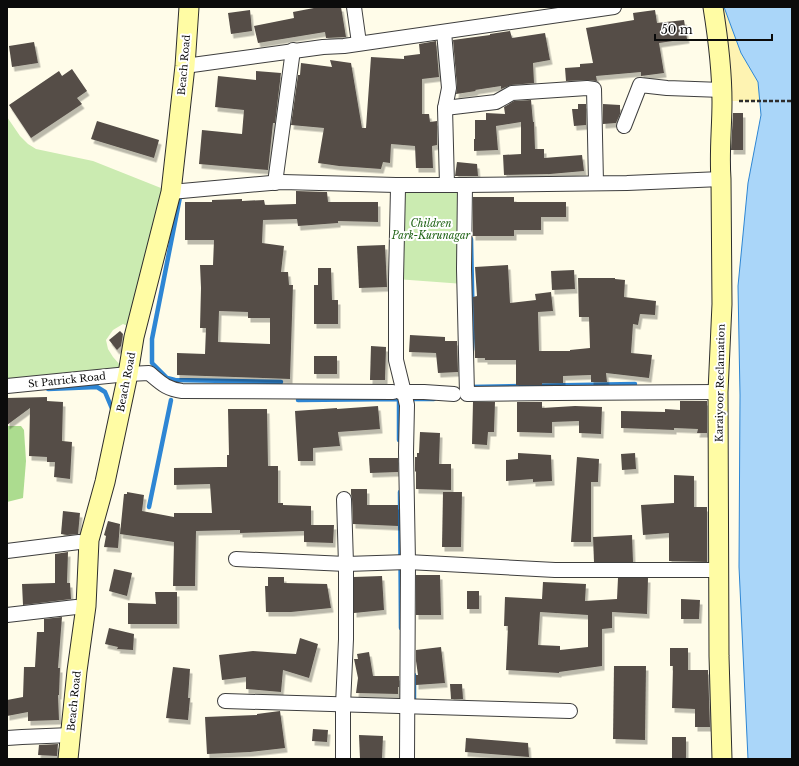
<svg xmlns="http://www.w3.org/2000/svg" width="799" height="766" viewBox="0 0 799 766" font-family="'Libre Baskerville',serif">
<defs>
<filter id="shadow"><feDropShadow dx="2.5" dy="4.5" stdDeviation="0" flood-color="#0004"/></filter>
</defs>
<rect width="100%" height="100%" fill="#fffce9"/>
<g fill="#cbebb1">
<polygon points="7,117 20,136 28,144 36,149 93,161 171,192 130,327 123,324 113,330 106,340 108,349 113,357 128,374 7,386"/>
<polygon points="465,185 464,284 396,279 398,188"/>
</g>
<polygon fill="#acdc8f" points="7,426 21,426 24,430 26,461 23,498 7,502"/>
<polygon fill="#fef3b2" points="713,7 724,7 741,53 758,82 760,101 722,101"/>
<polygon fill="#aad6f9" stroke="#2e86d4" points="724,7 792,7 792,759 748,759 739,567 740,395 738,286 748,183 761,115 758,82 741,53"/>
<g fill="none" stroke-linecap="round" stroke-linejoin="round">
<g stroke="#2e86d4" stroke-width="4.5">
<polyline points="184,196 180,197 152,339 152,363 167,378 175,380 281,382"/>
<polyline points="471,239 473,334 472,350"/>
<polyline points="471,385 470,387 635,384"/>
<polyline points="48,389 97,387 105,392 113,411 112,412"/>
<polyline points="298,400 399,399 399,440"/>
<polyline points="412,403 412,399 434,399"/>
<polyline points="400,492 401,628"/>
<polyline points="149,507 171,400"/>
<polyline points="414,675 414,705"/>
</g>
</g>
<g fill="#544d47" fill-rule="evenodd" filter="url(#shadow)">
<polygon points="319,7 341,7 346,37 326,38 325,32 258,43 254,26 294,18 293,12"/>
<polygon points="250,10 252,31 231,34 228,13"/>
<polygon points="655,10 657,23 684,20 687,39 659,43 664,73 641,76 641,72 596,76 597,81 587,80 566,81 565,68 580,67 580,64 593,63 586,28 634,20 633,13"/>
<polygon points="510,31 512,38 545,33 550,60 533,63 534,83 511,85 501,89 501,86 475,90 476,91 456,94 457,87 453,40 490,35 490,34"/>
<polygon points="436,41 439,77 422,79 422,114 429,114 430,122 437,121 437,145 432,146 433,168 416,168 415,146 391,144 390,163 383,162 381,169 339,166 318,163 324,128 291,125 298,75 300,75 301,63 332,67 330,60 351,63 362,128 366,128 371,57 404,59 404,56 420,54 419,44"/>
<polygon points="34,42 38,63 12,67 9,46"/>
<polygon points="72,69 87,91 77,98 82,104 31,138 9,105 59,71 62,76"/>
<polygon points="256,71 281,73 275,123 273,123 268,170 199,164 202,130 242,134 244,110 215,107 218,76 256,80"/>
<polygon points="531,100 533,122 534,122 535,149 544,149 544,158 582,155 584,171 550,174 504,175 503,155 521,154 521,122 496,126 498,150 474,151 474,139 475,139 475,120 486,120 486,113 505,114 504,107 514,101"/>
<polygon points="578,104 586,104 586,125 574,126 572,109 578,109"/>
<polygon points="603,104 620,105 620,114 616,123 603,124"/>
<polygon points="733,113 743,113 743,150 731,150"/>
<polygon points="97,121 159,140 154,158 91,139"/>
<polygon points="457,162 477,164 478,176 455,176"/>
<path d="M296 191 327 192 328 202H378V222L338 221V223L298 226 297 219 263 220 262 243 284 246 281 272H288L289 285H293L290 379 177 375V353L205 354 206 328H200L201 288 200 265H213L214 240H185V202H212V200L242 199V201L264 200 265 205 296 204ZM219 311 248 312V318H270V344L218 342Z"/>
<polygon points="473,197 514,197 514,202 566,202 566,217 541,217 541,230 514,230 514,236 473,236"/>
<polygon points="385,245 387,287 359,288 357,246"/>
<polygon points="508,265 510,303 536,300 535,294 551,292 553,311 538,312 539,351 570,351 570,350 590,348 589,317 579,317 578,278 615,278 615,279 625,280 624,297 656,301 655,315 640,314 638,325 633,324 631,353 652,355 649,378 606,373 607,382 591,382 591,375 563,376 563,383 542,383 542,385 516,385 516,360 485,360 485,358 475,358 473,297 477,296 475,267"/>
<polygon points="318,268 331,268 332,300 338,300 338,324 314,324 314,285 318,285"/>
<polygon points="574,270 575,289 552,290 551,271"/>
<polygon points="120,331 123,334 121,346 117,350 109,340"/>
<polygon points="410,335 445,337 445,341 457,341 458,372 438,373 436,353 409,352"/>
<polygon points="371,346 386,347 385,380 370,380"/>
<rect x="314" y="356" width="23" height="18"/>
<polygon points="47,397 47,401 63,402 62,441 72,442 70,479 54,477 55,462 47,462 47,457 29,456 30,408 7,425 7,398"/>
<polygon points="680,401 707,401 707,433 697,433 698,429 674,428 674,430 621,428 621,411 665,412 665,409 680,410"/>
<polygon points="473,402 495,402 494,432 488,432 487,445 472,444"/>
<polygon points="517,402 542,402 542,408 575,406 602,407 601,434 579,433 579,421 552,422 552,433 517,432"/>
<polygon points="378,406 380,429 338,432 340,446 313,448 313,461 298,461 295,411 337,408 337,409"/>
<polygon points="228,409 267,409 268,466 278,466 278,503 283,503 283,505 311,506 311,525 334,525 333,543 304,542 304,531 240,533 240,530 196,531 195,586 173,586 174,542 120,534 124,494 127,494 127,492 144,495 142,511 174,517 174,513 212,513 210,484 174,485 174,468 219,467 227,467 227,455 229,455"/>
<polygon points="420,432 440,433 439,464 451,464 451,490 416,489 416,471 415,472 415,457 417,457 417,453 419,453"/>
<polygon points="518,453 551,455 552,481 533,482 533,479 506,481 506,460 518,459"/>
<polygon points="635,453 636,469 622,470 621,454"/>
<polygon points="577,457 599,459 598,482 591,482 591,542 571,542"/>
<polygon points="369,458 398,458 398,472 370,473"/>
<polygon points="674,475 694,476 694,507 707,507 707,562 669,561 669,533 643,535 641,505 674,503"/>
<polygon points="351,489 367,489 367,505 398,505 398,526 353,524 352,499 351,494"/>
<polygon points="443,492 462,492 461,547 442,547"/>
<polygon points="63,511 80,513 78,534 67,535 61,534"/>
<polygon points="108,521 120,524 118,548 104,547 106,536 104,535"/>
<polygon points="632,535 633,562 594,562 593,537"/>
<polygon points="68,552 67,583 70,583 71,599 23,605 22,584 55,583 55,554"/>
<polygon points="114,569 132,573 127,596 109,591"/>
<polygon points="416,575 440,575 441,615 416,615"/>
<polygon points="382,576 384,610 354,613 354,577"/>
<polygon points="268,577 284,577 284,583 327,584 331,608 291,612 266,612 265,586 268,586"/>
<path d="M618 578H648L647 614 612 612V628L602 629V666L559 672V673L506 670 508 626H504L505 597 542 599 543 582 586 584 585 601 617 599ZM540 612 588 615V647L560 650V646L538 645Z"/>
<rect x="467" y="591" width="12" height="18"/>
<polygon points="155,592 177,592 177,624 128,624 128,603 156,604"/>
<polygon points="681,599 700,600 699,619 681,619"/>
<polygon points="62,617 58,668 60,668 59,695 58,695 59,720 28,721 28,712 7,716 7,700 23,697 24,667 35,667 37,632 44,632 44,619"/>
<polygon points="109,628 134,634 133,650 117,649 118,647 105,644"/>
<polygon points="300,638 318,644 309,678 283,670 281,692 246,689 246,677 222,680 219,655 253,651 296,654"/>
<polygon points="441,647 445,683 416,685 416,675 418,675 416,661 416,650"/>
<polygon points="670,648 688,648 688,670 708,670 710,727 695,727 695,709 672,708 673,666 670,666"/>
<polygon points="369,652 373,676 399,676 399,687 398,687 398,694 356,693 358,678 354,659 358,659 357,654"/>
<polygon points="614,666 646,666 645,740 613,739"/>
<polygon points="173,667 190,669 188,698 190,698 188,720 166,718"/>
<polygon points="450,684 462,684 463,699 451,699"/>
<polygon points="280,711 285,748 250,752 207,754 205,717 257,715 257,714"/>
<polygon points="313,729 328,730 327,742 312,741"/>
<polygon points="359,735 383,736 382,759 360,759"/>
<rect x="672" y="737" width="14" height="22"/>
<polygon points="466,738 528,743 529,757 465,752"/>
<polygon points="58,744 57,756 38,755 39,745"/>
</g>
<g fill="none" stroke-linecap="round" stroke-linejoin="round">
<defs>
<g id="minor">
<polyline points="354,7 359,43"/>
<polyline points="444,32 449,88 445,108 447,185"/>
<polyline points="185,66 323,47 344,46 614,7"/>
<polyline points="445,108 496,102 512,93 587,88 594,89 596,183"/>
<polyline points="624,126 640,85 667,88 722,90"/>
<polyline points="275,183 293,50"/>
<polyline points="396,185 398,188 396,279 396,360 407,405 406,452 408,562 407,759"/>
<polyline points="465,185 464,269 467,394 557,393 718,392"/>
<polyline points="171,192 282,182 396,185 465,185 627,183 721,179"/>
<path d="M7 386 128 374 149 373C161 383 166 389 182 391L393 392"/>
<polyline points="400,392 424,392 454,394"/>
<polyline points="7,551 79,542"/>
<polyline points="236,559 346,564 408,562 555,570 719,570"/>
<polyline points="7,615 76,607"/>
<polyline points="225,701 570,711"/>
<polyline points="7,738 22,737 71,735"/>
<polyline points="343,759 343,705 346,639 346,564 344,499"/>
</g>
<g id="secondary">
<path d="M713 7C718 38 722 70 722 102 722 128 719 153 721 179L722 304 718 392 719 656 722 759"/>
<polyline points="68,759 77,671 86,606 89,540 105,482 128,374 134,337 171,192 185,66 189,7"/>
</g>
</defs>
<use href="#minor" stroke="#3e3e3e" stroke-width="16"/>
<use href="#secondary" stroke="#2d2d2d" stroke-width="21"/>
<polyline stroke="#2d2d2d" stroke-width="2.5" stroke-dasharray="4 2" stroke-linecap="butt" points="739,101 792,101"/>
<use href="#minor" stroke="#fff" stroke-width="14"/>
<use href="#secondary" stroke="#fffca4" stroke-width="19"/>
</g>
<g text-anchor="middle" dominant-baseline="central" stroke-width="4" stroke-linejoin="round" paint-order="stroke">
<g font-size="10" fill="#0b0b0b" stroke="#fff">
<text transform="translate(184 65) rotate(-85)">Beach Road</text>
<text transform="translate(67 380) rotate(-6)">St Patrick Road</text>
<text transform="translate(126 382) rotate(-79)">Beach Road</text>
<text transform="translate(720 383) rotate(-89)">Karaiyoor Reclamation</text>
<text transform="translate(74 701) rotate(-84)">Beach Road</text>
</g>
<g font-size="10" font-style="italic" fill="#236519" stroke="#fff">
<text x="431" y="223">Children<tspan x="431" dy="12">Park-Kurunagar</tspan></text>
</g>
</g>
<rect width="799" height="766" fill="none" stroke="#0b0b0b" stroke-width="16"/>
<path d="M655 34v6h117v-6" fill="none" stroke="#0b0b0b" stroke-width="2"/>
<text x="661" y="34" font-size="12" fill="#0b0b0b" stroke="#ffffff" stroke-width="3" paint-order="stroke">50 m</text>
</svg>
